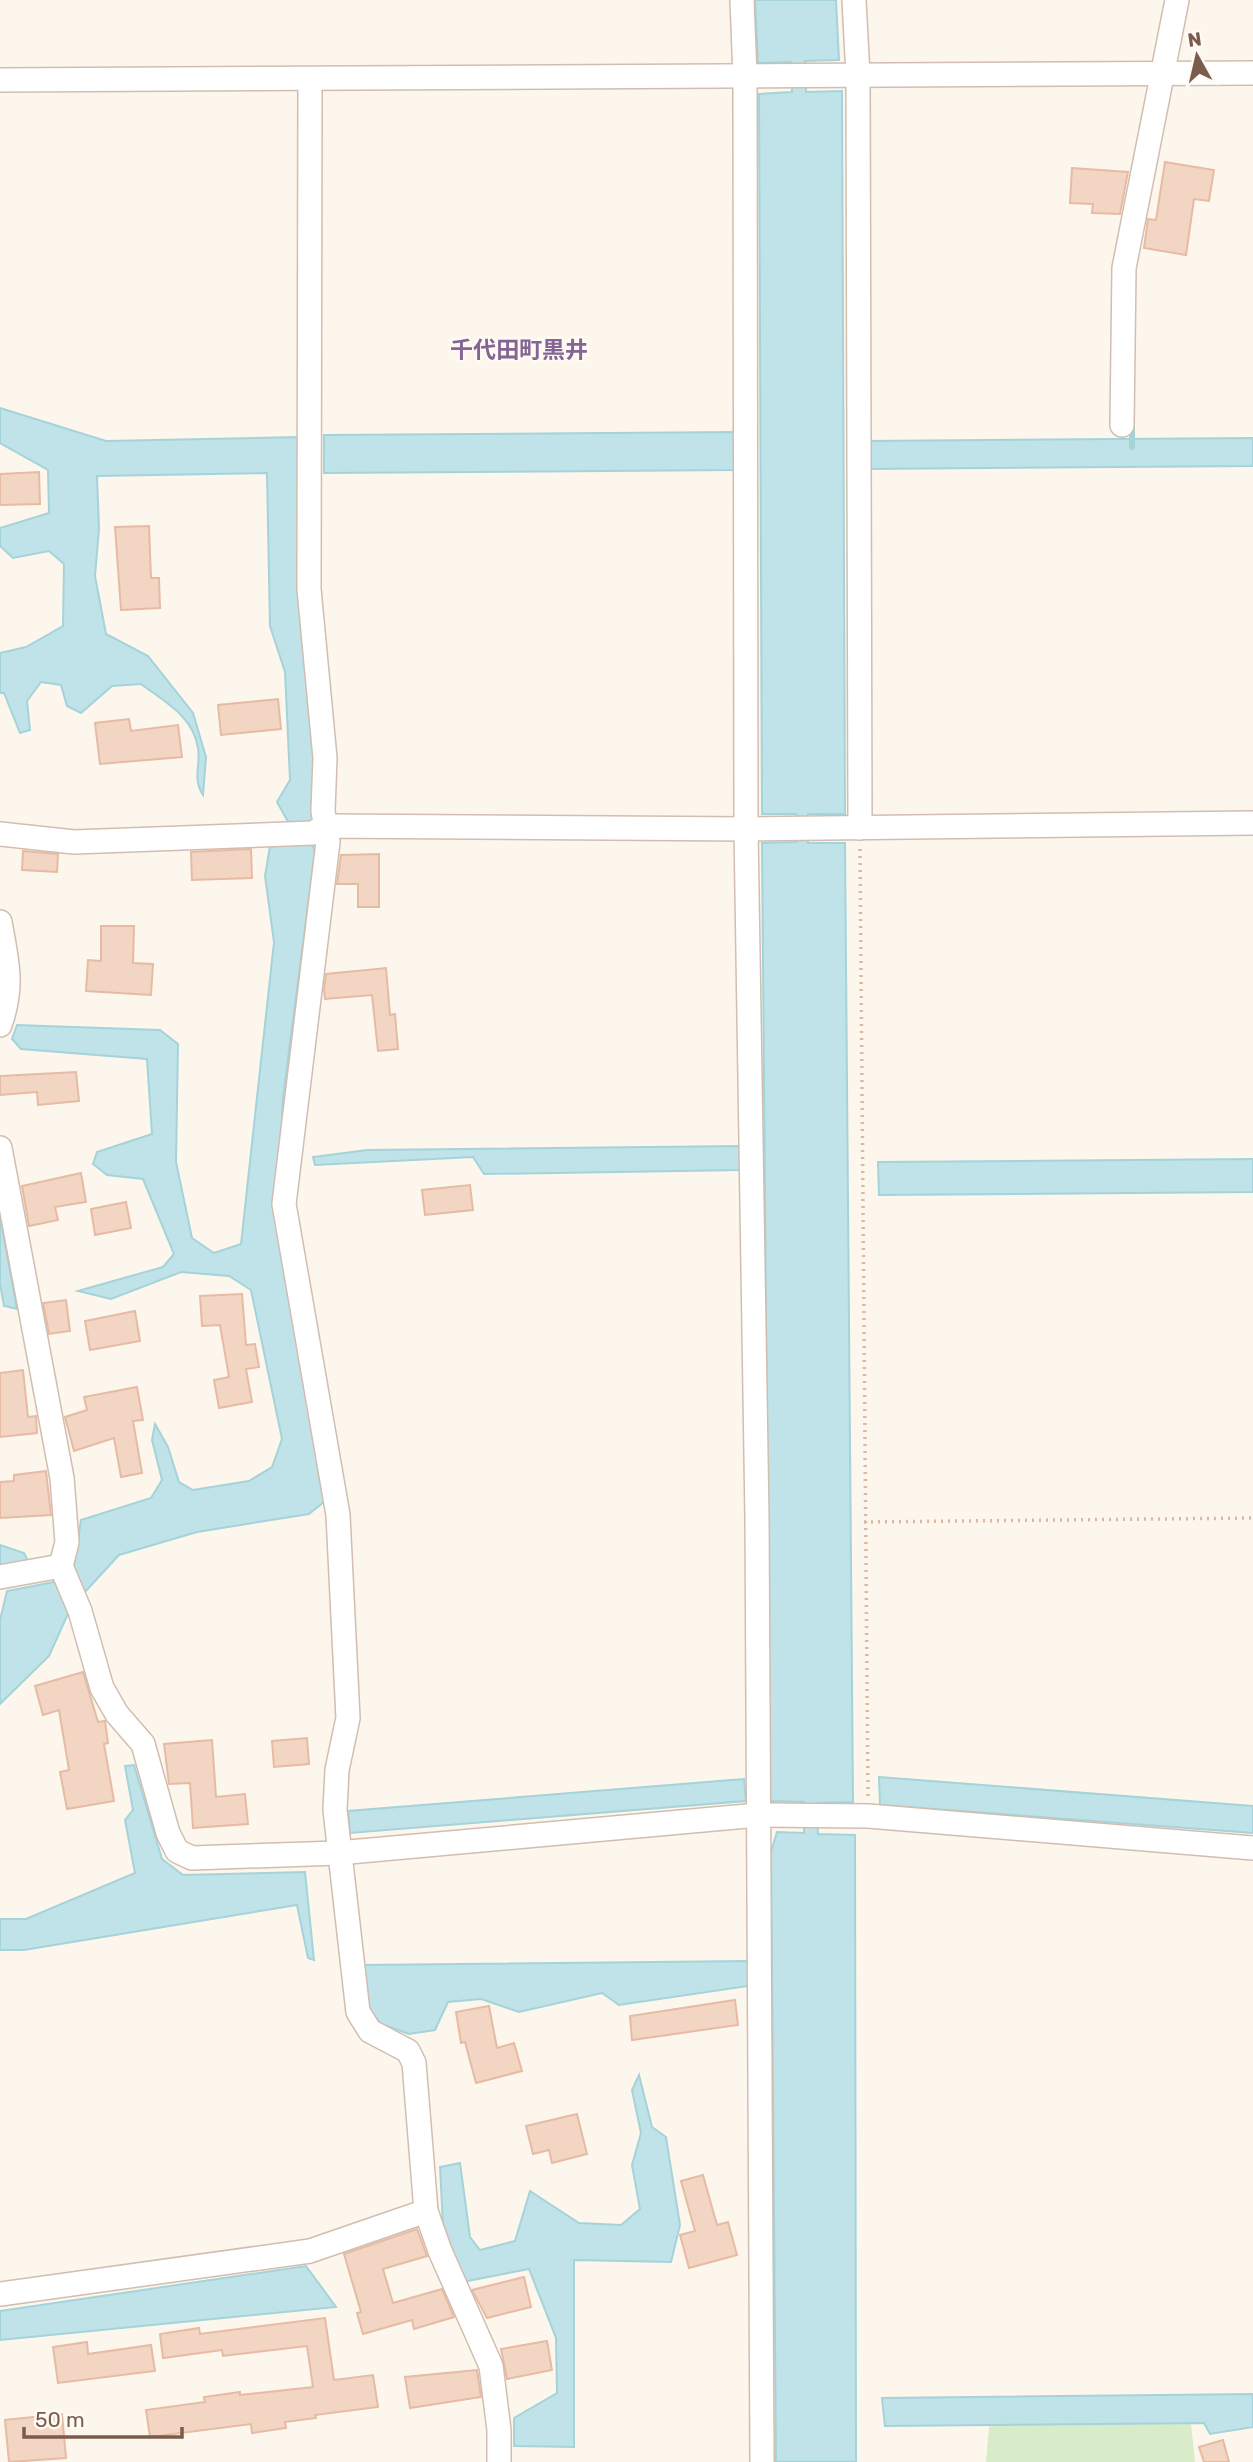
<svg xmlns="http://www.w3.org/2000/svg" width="1253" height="2462" viewBox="0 0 1253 2462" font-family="Rubik,'Noto Sans JP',sans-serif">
<rect width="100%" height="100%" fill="#fdf6ec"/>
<polygon fill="#d8ecc9" points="1190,2414 1195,2462 986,2462 990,2416"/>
<g fill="#bfe3e8" stroke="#a5d3da" stroke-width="2">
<polygon points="755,0 836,0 839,60 805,61 806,92 842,91 845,814 808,814 808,843 845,843 853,1802 817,1803 818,1834 855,1835 856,2462 776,2462 771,1852 777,1832 804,1833 804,1802 770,1801 762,843 797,842 796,814 762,814 759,94 792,92 791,62 758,63"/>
<path d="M0 408 106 441 300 437 317 755 316 818 310 840 315 851 283 1098 277 1227 325 1501 309 1514 197 1532 119 1555 71 1607 49 1656 0 1704V1620L7 1591 64 1580 74 1566 81 1520 151 1498 162 1480 152 1440 155 1424 168 1447 179 1482 193 1490 249 1481 272 1467 282 1439 251 1290 229 1276 181 1272 111 1299 78 1291 163 1267 174 1254 143 1179 107 1175 93 1164 97 1152 152 1134 147 1059 21 1049 12 1039 17 1025 160 1030 178 1044 176 1162 192 1238 214 1253 241 1244 274 942 265 876 271 840 291 827 277 802 290 780 285 672 270 626 267 473 97 476 99 529 95 576 106 634 148 656 193 713 206 757 203 795C192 778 201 766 198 748 193 716 165 702 141 684L112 686 81 713 67 706 61 685 41 682 27 701 30 730 20 733 4 693H0V653L26 647 63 626 64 564 49 551 13 558 0 546V528L49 513 48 470 0 443Z"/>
<polygon points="736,432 736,470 324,473 324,435"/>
<polygon points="1253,438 1253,466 867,469 867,441"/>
<polygon points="740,1146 741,1170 484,1174 473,1157 315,1165 313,1157 367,1150"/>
<polygon points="1253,1159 1253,1192 879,1195 878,1162"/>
<polygon points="0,1216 17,1309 4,1306 0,1284"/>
<polygon points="0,1545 24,1553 30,1565 0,1566"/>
<polygon points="134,1765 162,1859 183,1875 305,1872 314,1960 308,1958 297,1905 24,1950 0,1950 0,1919 26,1919 135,1873 125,1820 133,1810 125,1766"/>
<polygon points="879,1777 1253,1806 1253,1833 880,1805"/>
<polygon points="744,1779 746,1801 350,1833 348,1811"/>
<polygon points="748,1961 748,1986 619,2005 602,1993 519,2012 481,1999 448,2002 435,2030 409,2034 381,2024 365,2005 362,1965"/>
<polygon points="639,2075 652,2127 666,2137 680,2225 671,2262 574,2260 574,2447 514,2446 514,2418 557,2393 556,2338 529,2269 462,2282 444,2244 440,2167 460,2163 470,2237 480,2250 515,2241 530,2191 579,2223 621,2225 640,2209 632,2165 641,2133 632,2090"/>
<polygon points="306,2266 336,2307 0,2340 0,2311"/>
<polygon points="1253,2394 1253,2427 1210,2434 1204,2423 885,2426 882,2398"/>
</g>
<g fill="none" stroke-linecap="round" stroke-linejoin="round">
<polyline stroke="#a5d3da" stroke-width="6" points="1132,447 1132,423"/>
</g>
<g fill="#f3d5c3" stroke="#e6bba3" stroke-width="2">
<polygon points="1165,162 1214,170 1209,201 1194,199 1186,255 1144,248 1148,219 1156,220"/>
<polygon points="1072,168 1128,172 1120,214 1092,213 1093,204 1070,203"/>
<polygon points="39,472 40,504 0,505 0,474"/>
<polygon points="149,526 151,578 159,578 160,608 121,610 115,527"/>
<polygon points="278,699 281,729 221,735 218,705"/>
<polygon points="129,719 131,731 178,725 182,757 100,764 95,723"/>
<polygon points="251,849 252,878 192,880 191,852"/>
<polygon points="23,851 58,854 57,872 22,870"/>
<polygon points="379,854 379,907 358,907 358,884 337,884 341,855"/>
<polygon points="101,926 134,926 133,963 153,964 151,995 86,991 88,960 101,961"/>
<polygon points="386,968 390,1015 395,1014 398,1049 378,1051 372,995 325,999 324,990 326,974"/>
<polygon points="76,1072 79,1101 38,1105 37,1092 0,1095 0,1076"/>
<polygon points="81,1173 86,1202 55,1207 58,1220 29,1226 22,1186"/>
<polygon points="470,1185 473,1210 425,1215 422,1190"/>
<polygon points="126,1202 131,1228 95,1235 91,1209"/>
<polygon points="242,1294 246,1345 255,1344 259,1367 246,1369 252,1402 219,1408 214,1380 229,1377 220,1325 202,1326 200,1296"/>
<polygon points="66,1300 70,1331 49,1334 43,1303"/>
<polygon points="135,1311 140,1341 90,1350 85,1321"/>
<polygon points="23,1370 28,1417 36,1416 37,1433 0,1437 0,1373"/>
<polygon points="137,1387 143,1420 133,1421 142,1473 121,1477 114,1438 74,1451 65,1417 87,1410 84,1397"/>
<polygon points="46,1471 51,1515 0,1518 0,1482 14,1481 14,1475"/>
<polygon points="83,1672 98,1722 105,1721 108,1743 104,1744 114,1801 67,1809 60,1772 69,1770 59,1710 43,1715 35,1686"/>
<polygon points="307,1738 309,1764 274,1767 272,1741"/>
<polygon points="212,1740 216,1797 245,1794 248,1824 193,1828 190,1783 169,1784 164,1744"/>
<polygon points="735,2000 738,2025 632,2040 630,2016"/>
<polygon points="489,2006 497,2048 514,2043 522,2071 476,2083 465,2042 461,2043 456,2012"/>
<polygon points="577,2114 587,2154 552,2163 549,2150 533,2154 526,2126"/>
<polygon points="703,2175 717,2225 728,2222 737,2255 689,2268 680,2235 695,2231 681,2181"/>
<polygon points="417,2229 427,2256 383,2269 393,2303 442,2289 454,2317 414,2329 412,2320 363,2334 357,2313 361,2312 344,2254"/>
<polygon points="524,2277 531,2307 487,2318 472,2290"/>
<polygon points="325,2318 334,2380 373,2375 378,2407 315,2415 316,2418 285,2422 286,2428 252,2433 251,2424 150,2437 146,2410 205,2402 204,2397 240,2392 240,2395 313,2387 307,2346 223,2356 222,2350 163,2358 160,2334 199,2328 200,2334"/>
<polygon points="547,2341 552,2370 507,2379 501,2349"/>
<polygon points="87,2342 88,2354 151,2345 155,2371 58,2383 53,2347"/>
<polygon points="477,2370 481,2397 410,2408 405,2377"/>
<polygon points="62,2414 66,2458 9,2462 5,2420"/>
<polygon points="1223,2440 1229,2462 1204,2462 1199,2447"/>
</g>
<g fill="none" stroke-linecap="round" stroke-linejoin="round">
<defs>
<g id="minor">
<polyline points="742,0 745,77 746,829 757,1518 762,2462"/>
<polyline points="854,0 858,76 860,828"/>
<polyline points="310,79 309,589 325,758 323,811 328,842 284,1204 338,1515 348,1718 337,1770 335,1810 358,2012 370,2031 408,2051 414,2063 426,2211 440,2251 491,2366 499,2430 499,2462"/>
<polyline points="0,80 1253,73"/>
<polyline points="1122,425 1124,268 1177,0"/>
<polyline points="0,834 74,842 313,833 325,826 746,829 1253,823"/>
<path d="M0 922C7 962 14 985 0 1025"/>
<polyline points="0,1148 62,1478 67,1542 61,1566 80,1611 102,1688 117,1714 143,1744 168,1833 177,1851 192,1858 338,1853 758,1815 868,1816 1253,1848"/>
<polyline points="0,1577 61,1566"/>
<polyline points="0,2294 310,2251 426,2211"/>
</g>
</defs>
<use href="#minor" stroke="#d1beb0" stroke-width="26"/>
<g stroke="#d9b8a5" stroke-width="3.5" stroke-dasharray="2 5" stroke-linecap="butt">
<polyline points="860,849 868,1797"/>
<polyline points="864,1522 1253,1518"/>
</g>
<use href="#minor" stroke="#fff" stroke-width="23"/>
</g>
<g text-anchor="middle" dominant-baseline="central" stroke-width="5" stroke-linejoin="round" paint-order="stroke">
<g font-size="23" font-weight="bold" fill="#846695" stroke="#fffaf3">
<text x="519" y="350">千代田町黒井</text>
</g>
</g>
<g transform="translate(1197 56) rotate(352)" stroke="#fffaf3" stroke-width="5" paint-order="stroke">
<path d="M0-5L12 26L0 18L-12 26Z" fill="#7a5c4d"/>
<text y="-10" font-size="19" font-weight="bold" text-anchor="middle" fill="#7a5c4d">N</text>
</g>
<path d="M24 2427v10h158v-10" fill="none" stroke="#7a5c4d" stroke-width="3.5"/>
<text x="35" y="2427" font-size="21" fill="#7a5c4d" stroke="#fffaf3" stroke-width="5" paint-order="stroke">50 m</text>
</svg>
